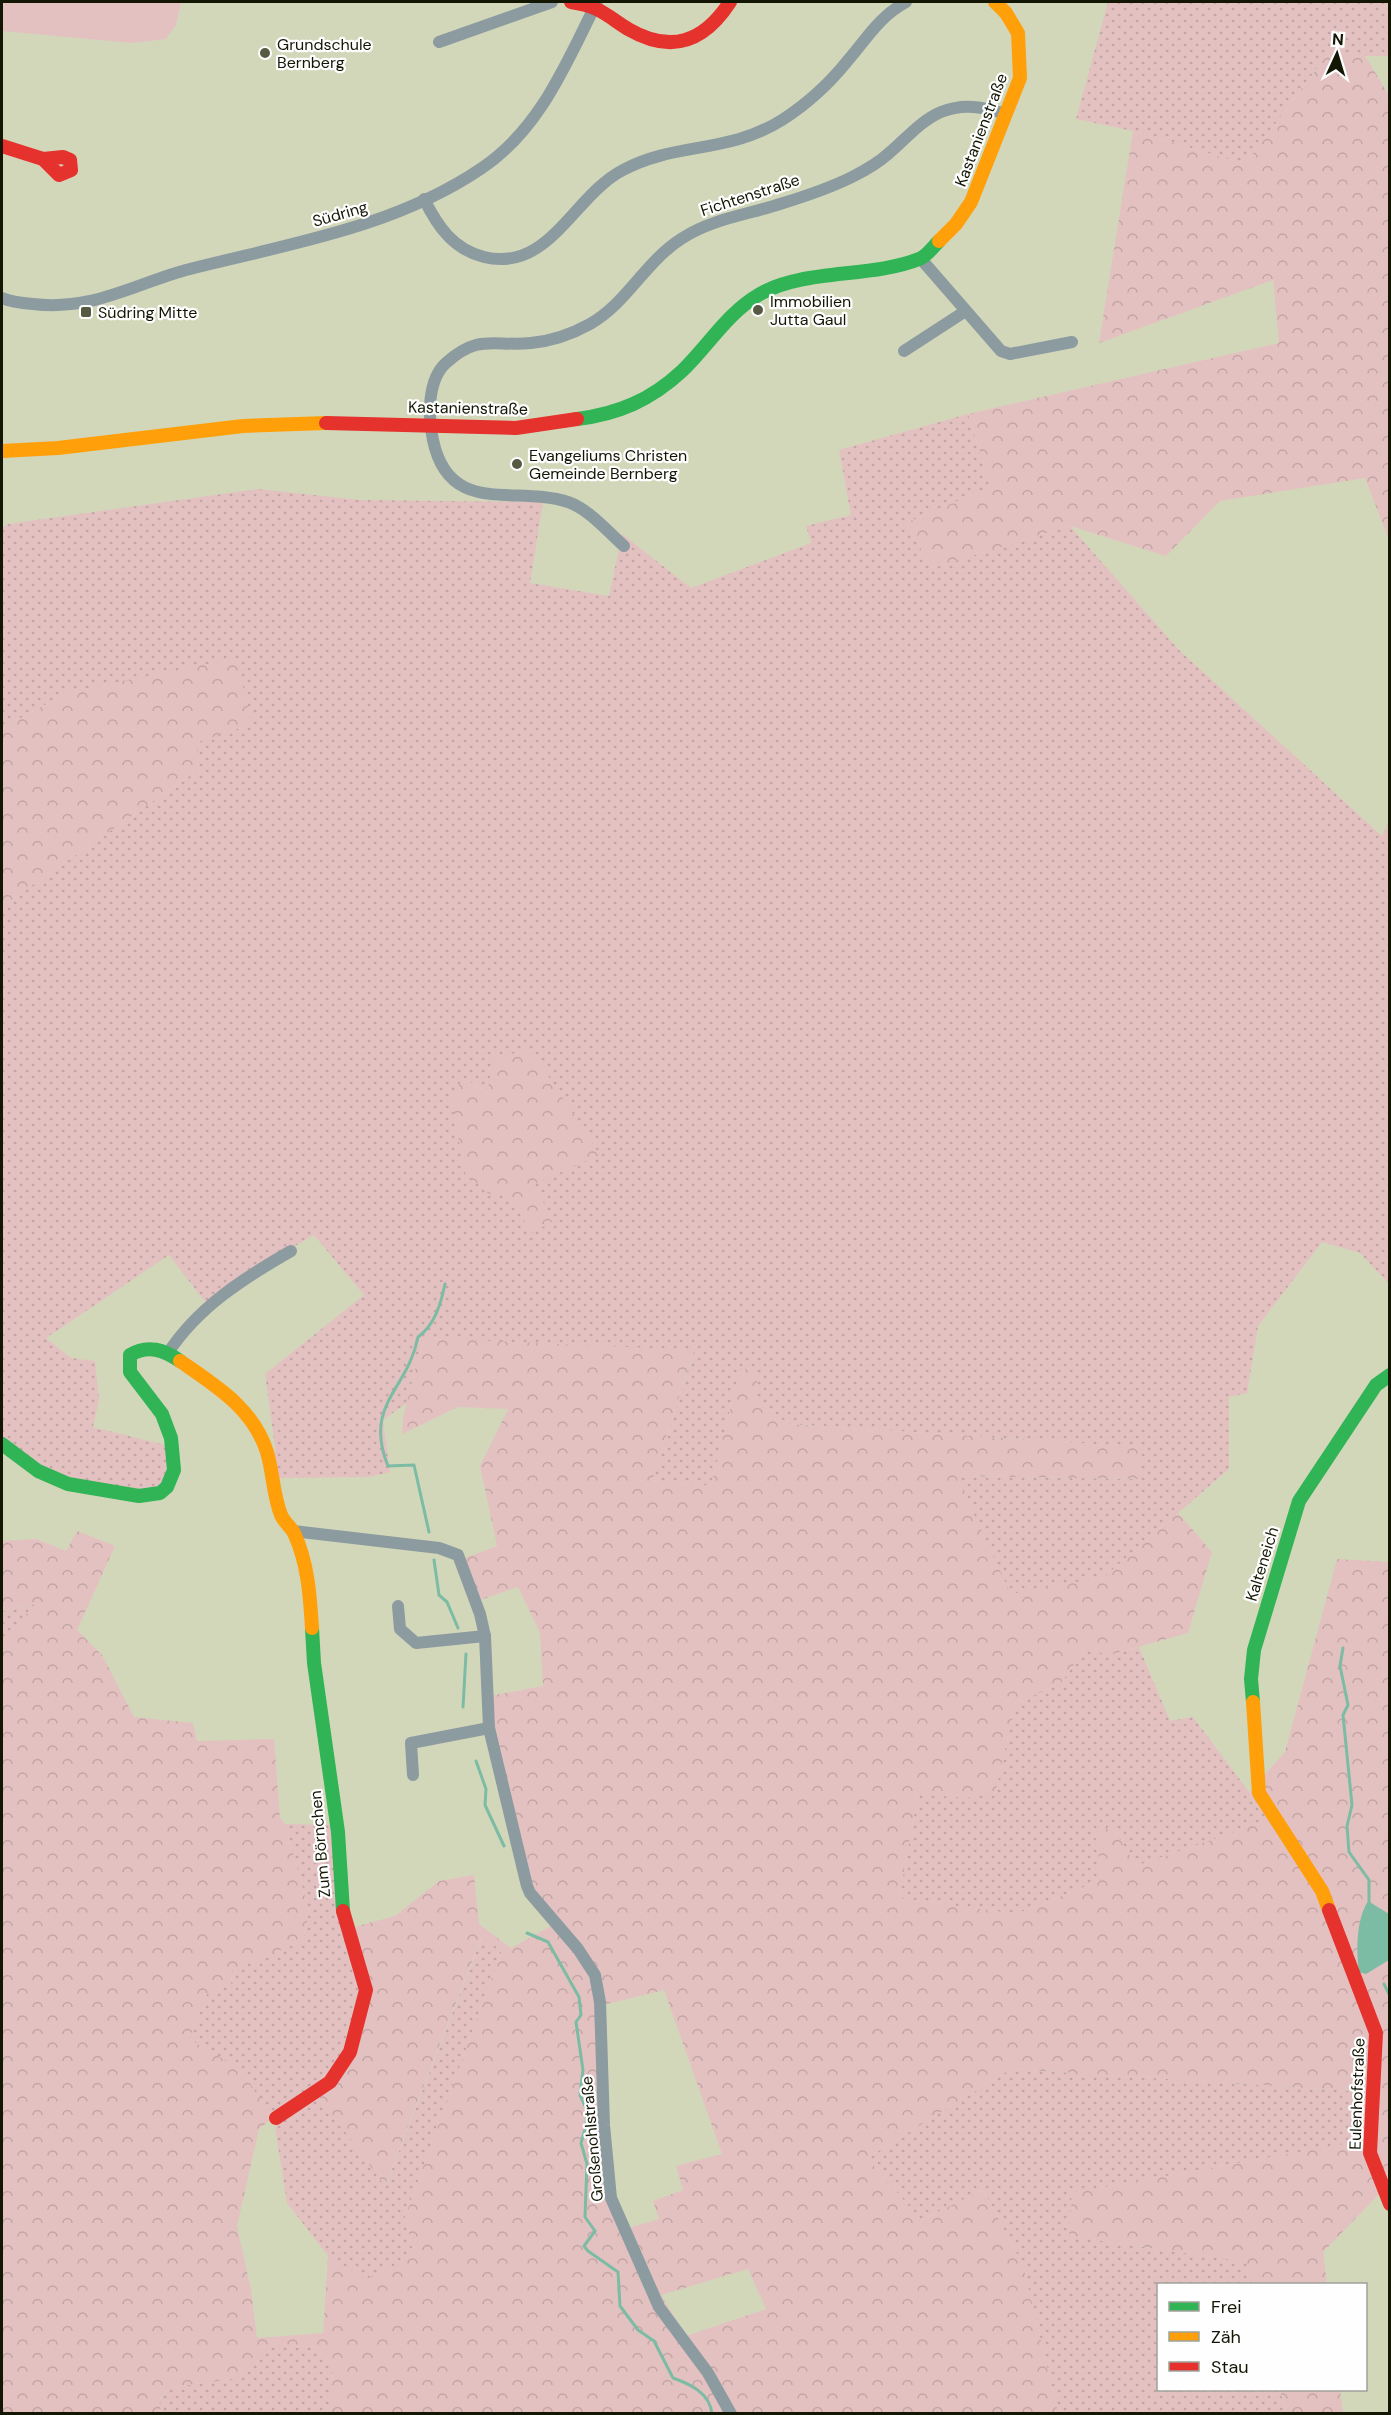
<svg xmlns="http://www.w3.org/2000/svg" width="1391" height="2415" viewBox="0 0 1391 2415" font-family="'DM Sans',sans-serif">
<defs>
<pattern id="grass-dots" width="8" height="8" patternUnits="userSpaceOnUse" patternTransform="scale(1.5)"><rect width="8" height="8" fill="#e3c1c1"/><path d="M2 2h.1M6 6h.1" fill="none" stroke="#c2a5a4" stroke-width="1.8" stroke-linecap="round"/></pattern>
<pattern id="forest-crowns" width="20" height="18" patternUnits="userSpaceOnUse" patternTransform="scale(1.5)"><rect width="20" height="18" fill="#e3c1c1"/><path d="M2 6a3 3 0 1 1 6 0M12 15a3 3 0 1 1 6 0" fill="none" stroke="#c2a5a4"/></pattern>
</defs>
<rect width="100%" height="100%" fill="#d3d7ba"/>
<g fill="url(#grass-dots)" fill-rule="evenodd">
<polygon points="1108,2 1389,2 1389,56 1365,56 1331,50 1245,164 1133,131 1076,119"/>
<path d="M968 414 991 487 906 523 932 568 1070 526 1179 650 1382 836 1389 820V1284L1360 1253 1322 1242 1258 1326 1247 1393 1229 1397V1469L1104 1577 1010 1595 956 1476 1140 1479 1139 1447 788 1424 757 1400 740 1370 711 1486 652 1481 694 1351 423 1338 407 1403 383 1420 390 1472 369 1477 275 1478V1447L265 1374 364 1295 314 1235 254 1270 206 1303 169 1255 46 1338 71 1358 95 1361 99 1400 93 1427 169 1446 164 1484 151 1490 85 1485 52 1474 2 1439V906L198 770 197 742 252 724 69 692 2 728V528L8 524 258 489 360 500 543 502 530 583 609 596 622 534 691 588 811 543 806 526 851 515 839 450ZM463 1078 599 1155 533 1184 532 1232 505 1190Z"/>
<polygon points="36,1604 2,1643 2,1611"/>
<polygon points="1088,1644 1106,1656 1139,1647 1170,1721 1193,1717 1270,1820 1136,1866 1112,1826 1095,1833 1102,1880 1016,1914 899,1898 918,1794 995,1794 1015,1704 1061,1683"/>
<polygon points="285,1824 335,1825 364,1989 343,2054 315,2091 273,2118 189,2039 208,1992 231,1985 232,1970 303,1941 309,1911"/>
<polygon points="482,1937 502,1950 405,2217 414,2256 366,2280 328,2256 287,2203 274,2121 317,2094 386,2185"/>
<polygon points="1011,2069 1368,2092 1356,2142 1072,2193 1069,2236 1247,2262 1253,2284 1158,2284 1158,2390 1280,2390 1286,2413 1058,2413 1023,2265 983,2190 921,2220 867,2158"/>
<polygon points="269,2343 315,2347 333,2365 331,2413 161,2413 159,2400 173,2387 232,2379"/>
</g>
<g fill="url(#forest-crowns)" fill-rule="evenodd">
<polygon points="1331,50 1365,56 1389,95 1389,540 1365,478 1220,501 1166,556 1070,526 932,568 906,523 991,487 968,414 1279,343 1273,280 1099,343 1133,131 1245,164"/>
<polygon points="236,658 252,724 198,742 198,770 2,906 2,728 69,692"/>
<polygon points="532,1051 600,1155 534,1184 553,1221 532,1233 505,1190 489,1194 465,1173 451,1099 463,1078 487,1092 494,1056"/>
<path d="M423 1338 694 1350 652 1481 711 1486 740 1369 757 1370V1400L788 1424 1140 1447 1141 1479 956 1476 1011 1594 1104 1577 1178 1513 1212 1552 1188 1633 1106 1656 1088 1644 1061 1683 1015 1704 995 1794 965 1798 918 1794 899 1898 1016 1914 1102 1880 1095 1833 1112 1826 1136 1866 1269 1820 1249 1792 1285 1752 1337 1559 1389 1562V2187L1388 2185 1323 2252 1327 2284H1253L1246 2262 1069 2236 1072 2193 1355 2142 1368 2092 1011 2069 867 2158 921 2220 983 2190 1023 2265 1058 2413H331L333 2365 315 2347 269 2343 232 2379 173 2387 159 2399 161 2413H2V1643L35 1604 2 1611V1541L36 1539 66 1551 77 1531 115 1546 77 1630 102 1655 134 1717 193 1723 197 1741 274 1739 280 1818 285 1824 309 1911 303 1941 232 1970 231 1985 208 1992 189 2039 240 2069 273 2118 259 2129 237 2226 251 2290 257 2338 323 2333 328 2256 366 2279 414 2256 405 2217 502 1950 481 1938 385 2186 317 2094 346 2056 368 1989 350 1928 395 1916 439 1881 474 1875 479 1924 511 1948 553 1925 531 1893 490 1727 489 1696 543 1686 540 1633 518 1587 477 1601 462 1559 497 1546 480 1466 508 1409 458 1407 402 1434 403 1418ZM664 1990 722 2154 676 2166 683 2190 653 2201 659 2219 628 2228 615 2197 604 2116 603 2005ZM748 2269 766 2309 686 2336 661 2295Z"/>
<polygon points="1280,2390 1340,2390 1343,2413 1286,2413"/>
</g>
<polygon fill="#e3c1c1" points="2,2 181,2 176,25 166,39 132,43 2,31"/>
<path fill="#7cbca4" d="M1368 1901 1389 1914V1960L1366 1974 1359 1972C1356 1951 1356 1920 1368 1901Z"/>
<g fill="none" stroke-linecap="round" stroke-linejoin="round">
<g stroke="#7cbca4" stroke-width="3">
<path d="M429 1532 414 1465 388 1466C363 1404 408 1390 418 1337 435 1325 441 1303 445 1284"/>
<polyline points="434,1560 439,1595 447,1602 458,1628"/>
<polyline points="1343,1648 1340,1666 1348,1705 1343,1715 1352,1805 1347,1826 1349,1852 1369,1880 1369,1903"/>
<polyline points="463,1707 466,1654"/>
<polyline points="476,1761 486,1789 485,1805 504,1846"/>
<path d="M527 1933 548 1942 579 1997 581 2015 576 2022 583 2070 580 2095 587 2110 586 2126 581 2143 587 2164 585 2217 595 2231 584 2246 588 2251 618 2272 620 2306 638 2330 654 2341 673 2378C690 2384 710 2393 712 2414"/>
<polyline points="1384,1984 1390,1996"/>
</g>
<g stroke="#8c9ba0" stroke-width="12">
<polyline points="439,42 552,2"/>
<path d="M424 199C438 227 453 249 484 257 549 273 573 196 623 170 675 142 728 154 782 120 807 104 830 83 849 59 867 38 880 16 906 2"/>
<polyline points="921,259 1001,351 1010,354 1072,342"/>
<path d="M2 298C11 302 22 303 33 304 92 311 132 285 186 270 287 244 394 228 482 168 541 128 566 63 597 2"/>
<polyline points="904,351 964,312"/>
<path d="M624 546C607 531 590 510 568 502 515 485 449 517 433 440 428 418 427 380 446 363 479 333 494 347 531 343 552 341 572 334 590 324 627 303 645 262 681 239 711 219 746 215 780 204 803 197 830 188 852 177 864 171 878 163 888 154 905 140 920 121 941 112 964 103 983 107 1006 114"/>
<path d="M168 1353C198 1307 244 1278 291 1251"/>
<polyline points="293,1531 439,1548 458,1555 480,1614 485,1636 489,1728 527,1886 530,1893 578,1949 595,1975 600,2002 604,2125 611,2198 659,2307 708,2373 731,2414"/>
<polyline points="398,1606 400,1629 416,1643 485,1636"/>
<polyline points="413,1775 411,1743 489,1728"/>
</g>
<g stroke="#30b455" stroke-width="14">
<path d="M577 419C618 414 651 400 682 371 709 345 727 313 760 294 802 269 872 278 919 259 926 257 933 247 939 241"/>
<path d="M2 1444 38 1471 68 1484 139 1496 160 1493 167 1487 174 1470 171 1438 162 1414 130 1372V1355C148 1344 164 1350 180 1361"/>
<polyline points="312,1628 314,1663 338,1832 343,1911"/>
<polyline points="1253,1702 1251,1679 1254,1650 1299,1501 1376,1385 1390,1375"/>
</g>
<g stroke="#ff9f0a" stroke-width="14">
<polyline points="939,241 956,224 971,202 1020,78 1018,33 1006,13 995,2"/>
<polyline points="2,451 58,448 243,426 326,423"/>
<path d="M180 1361C216 1386 253 1408 267 1452 273 1472 273 1495 281 1515 284 1522 291 1527 294 1533 308 1563 310 1596 312 1628"/>
<polyline points="1253,1702 1259,1793 1322,1891 1329,1910"/>
</g>
<g stroke="#e5322d" stroke-width="14">
<path d="M571 2C599 6 606 15 628 29 671 54 704 42 730 2"/>
<polyline points="2,146 43,159 63,157 70,160 71,170 59,175 43,159"/>
<polyline points="326,423 516,428 577,419"/>
<polyline points="1329,1910 1376,2033 1370,2153 1390,2204"/>
<polyline points="276,2118 330,2082 350,2052 366,1990 343,1911"/>
</g>
</g>
<g fill="#565a43" stroke="#fefefe" stroke-width="2">
<circle cx="265" cy="53" r="6"/>
<circle cx="758" cy="310" r="6"/>
<rect x="80" y="306" width="12" height="12" rx="3"/>
<circle cx="517" cy="464" r="6"/>
</g>
<g text-anchor="middle" dominant-baseline="central" stroke-width="4.5" stroke-linejoin="round" paint-order="stroke">
<g font-size="16" fill="#131603" stroke="#fefefe" text-anchor="start">
<text x="277" y="44">Grundschule<tspan x="277" dy="18">Bernberg</tspan></text>
<text x="770" y="301">Immobilien<tspan x="770" dy="18">Jutta Gaul</tspan></text>
<text x="98" y="312">Südring Mitte</text>
<text x="529" y="455">Evangeliums Christen<tspan x="529" dy="18">Gemeinde Bernberg</tspan></text>
</g>
<g font-size="16" fill="#131603" stroke="#fefefe">
<text transform="translate(981 130) rotate(-69)">Kastanienstraße</text>
<text transform="translate(750 195) rotate(-18)">Fichtenstraße</text>
<text transform="translate(340 214) rotate(-16)">Südring</text>
<text transform="translate(468 408) rotate(1)">Kastanienstraße</text>
<text transform="translate(1262 1564) rotate(-73)">Kalteneich</text>
<text transform="translate(320 1844) rotate(-95)">Zum Börnchen</text>
<text transform="translate(1357 2094) rotate(-88)">Eulenhofstraße</text>
<text transform="translate(592 2139) rotate(-95)">Großenohlstraße</text>
</g>
</g>
<rect width="1391" height="2415" fill="none" stroke="#131603" stroke-width="6"/>
<rect x="1157" y="2283" width="210" height="108" fill="#fefefe" stroke="#a0a19a" stroke-width="1.5"/>
<rect x="1169" y="2302" width="30" height="9" fill="#30b455" stroke="#a0a19a" stroke-width="1.5"/>
<text x="1211" y="2313" font-size="18" fill="#131603">Frei</text>
<rect x="1169" y="2332" width="30" height="9" fill="#ff9f0a" stroke="#a0a19a" stroke-width="1.5"/>
<text x="1211" y="2343" font-size="18" fill="#131603">Zäh</text>
<rect x="1169" y="2362" width="30" height="9" fill="#e5322d" stroke="#a0a19a" stroke-width="1.5"/>
<text x="1211" y="2373" font-size="18" fill="#131603">Stau</text>
<g transform="translate(1337 54) rotate(4)" stroke="#fefefe" stroke-width="4.5" paint-order="stroke">
<path d="M0-4.5L10 22L0 15L-10 22Z" fill="#131603"/>
<text y="-9" font-size="16" font-weight="bold" text-anchor="middle" fill="#131603">N</text>
</g>
</svg>
